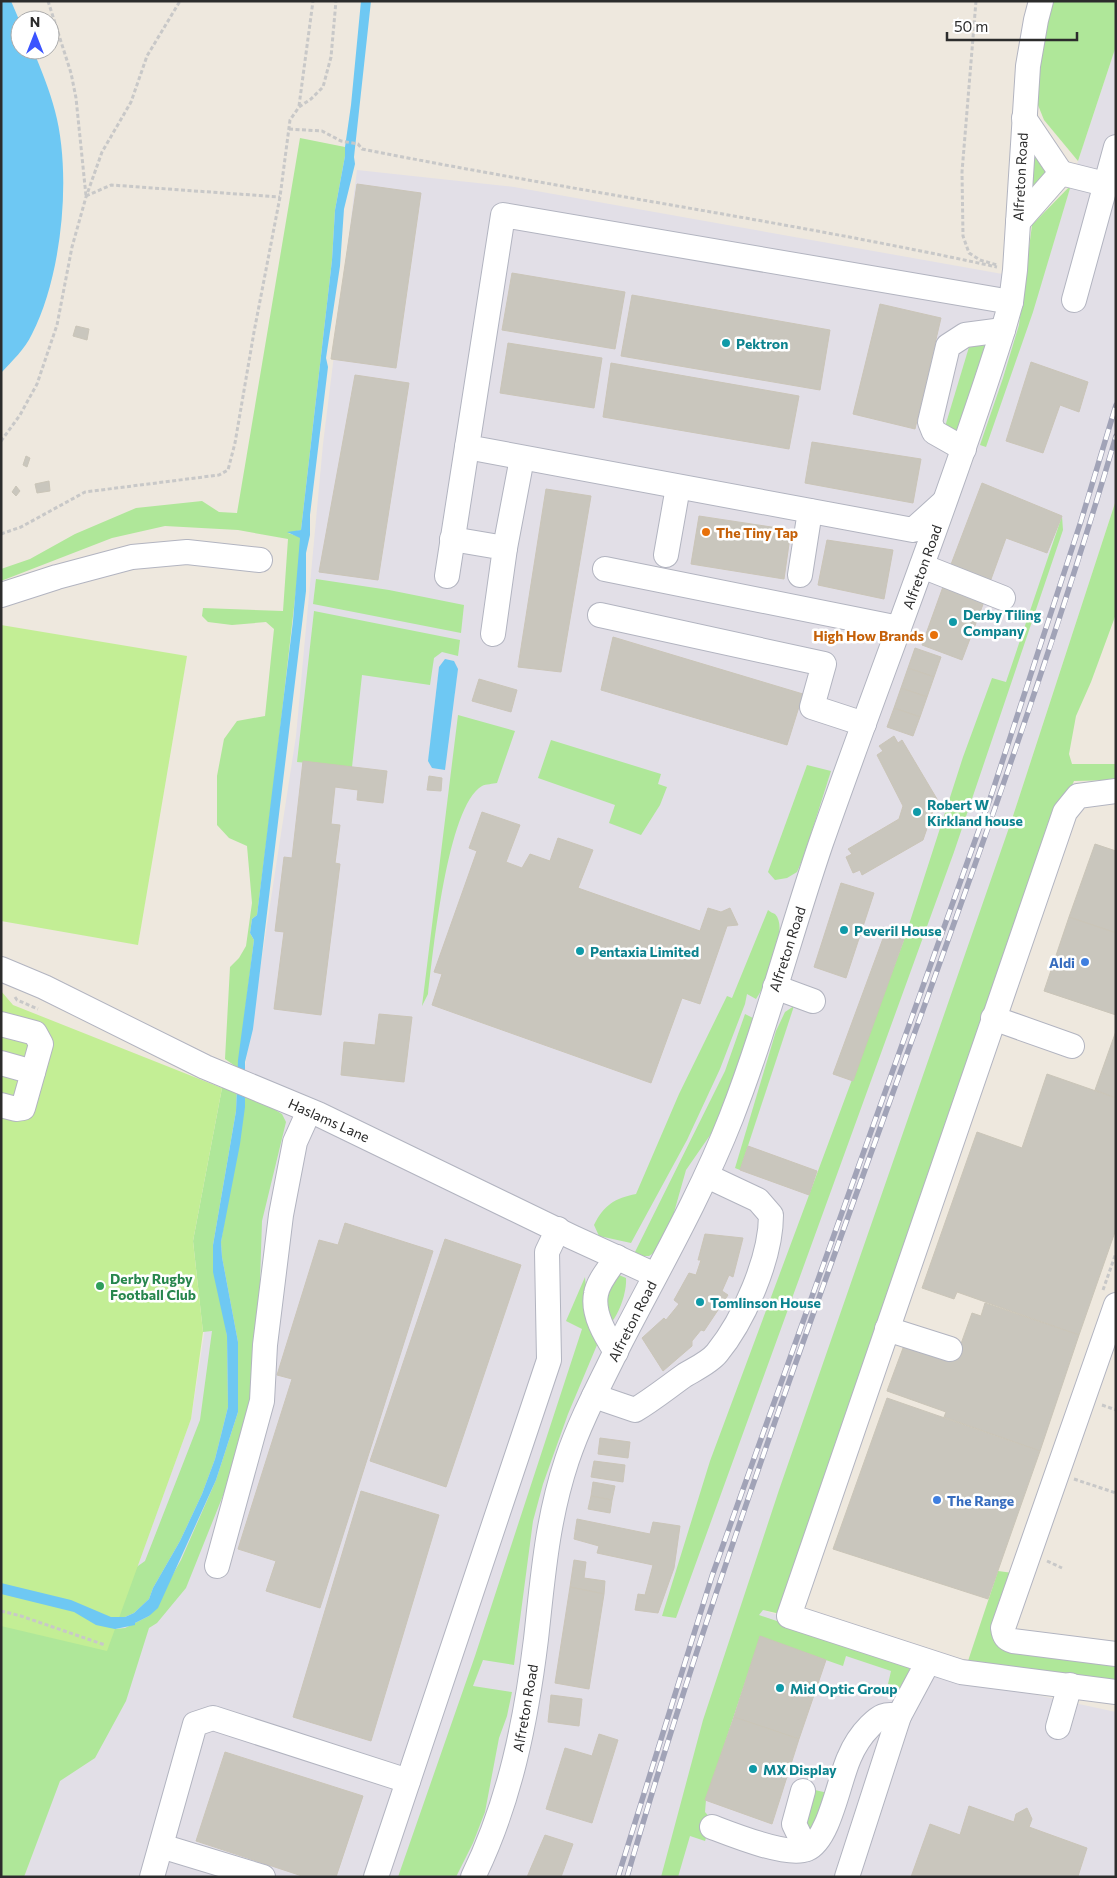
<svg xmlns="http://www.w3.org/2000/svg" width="1117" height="1878" viewBox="0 0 1117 1878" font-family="Commissioner,sans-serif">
<rect width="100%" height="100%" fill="#eee8de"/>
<polygon fill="#e2dfe7" points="1116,46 1116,500 1012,819 763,1610 968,1680 1116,1712 1116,1877 24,1877 191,1419 296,736 323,444 357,170 514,187 1042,281 1078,161"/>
<g fill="#afe799">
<polygon points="1050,1 1116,1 1116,46 1078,161 1044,120 1034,95"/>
<polygon points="300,138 345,147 345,156 335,210 332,260 301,530 288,533 300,537 300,555 274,782 257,915 252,919 250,933 254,940 238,1068 225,1059 230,967 239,958 246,946 252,903 247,846 229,838 217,825 217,776 224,739 237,721 265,716 274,629 266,622 232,625 208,622 202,616 203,608 283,611 288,539 238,530 165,526 112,538 1,581 1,569 30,559 75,534 136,508 202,501 219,512 237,513"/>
<polygon points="1035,146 1049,169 1031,188"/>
<polygon points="1071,185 1033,312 986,447 980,445 1003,378 1019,325 1032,225"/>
<polygon points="979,341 991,347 956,435 944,430 969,347"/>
<polygon points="1116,500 1116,614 1091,682 1076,716 1069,754 1072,764 1116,764 1116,780 1074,781 1041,853 971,1049 789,1616 763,1610 759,1615 902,1663 909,1668 909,1674 902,1689 888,1684 891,1671 846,1656 843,1666 760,1637 706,1800 705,1812 712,1820 705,1841 690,1836 678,1877 661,1877 703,1720 779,1490 1012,819"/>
<polygon points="1062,516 1063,530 954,852 676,1618 662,1616 710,1461 904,940 963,757 992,678 1006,682"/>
<polygon points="316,579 389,590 464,605 461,633 313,604"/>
<polygon points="314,611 460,640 458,656 442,652 434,658 430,685 362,675 352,767 297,762"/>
<path d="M458 715 515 731 497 783C493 784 486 784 482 786 447 806 433 954 428 994L422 1006Z"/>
<polygon points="551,740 661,774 658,784 667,787 660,805 641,835 609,823 615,805 538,778"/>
<polygon points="807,765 831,771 804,856 797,872 787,878 775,880 768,872"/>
<path d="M768 910C770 912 773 913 775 914 789 928 767 974 761 991L756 999 747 994 745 1004 720 1069 687 1140 631 1243 599 1236 594 1225C604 1205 615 1198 636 1194L679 1094 727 996 732 998Z"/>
<polygon points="794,1006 740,1170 735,1168 776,1031 785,1012"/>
<polygon points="745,1014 753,1018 754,1026 715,1128 686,1170 673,1216 655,1252 649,1256 633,1256 725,1071"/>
<polygon points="237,1085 236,1111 213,1245 227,1336 228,1407 215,1459 202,1494 180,1541 153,1588 149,1599 134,1613 125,1617 111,1617 1,1561 117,1581 145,1561 200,1420 212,1331 203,1332 193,1241 222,1088"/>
<polygon points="245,1092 282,1114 286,1122 262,1221 258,1343 251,1402 226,1488 186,1588 157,1623 149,1628 126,1701 95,1758 60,1781 24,1877 1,1877 1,1594 96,1625 115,1629 125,1628 149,1616 181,1560 216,1480 238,1412 238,1342 222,1257 221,1242"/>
<path d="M613 1275H619L626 1278C627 1292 619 1315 609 1325L602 1289Z"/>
<polygon points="585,1277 589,1324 597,1345 568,1414 543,1484 533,1521 514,1665 483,1660 473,1686 512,1692 507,1716 499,1738 485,1812 473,1843 456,1877 398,1877 475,1656 582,1329 566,1321"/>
<polygon points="998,1571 1013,1573 994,1626 1116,1661 1116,1681 970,1663 968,1661"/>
<polygon points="815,1790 828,1793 816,1833 806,1830 807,1819"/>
</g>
<g fill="#c3ee95">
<polygon points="1,625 187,656 138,945 1,921"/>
<polygon points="1,991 13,1005 222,1088 193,1241 203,1332 191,1419 107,1651 1,1626"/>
</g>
<g fill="#6ec8f3">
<path d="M1 1H11L20 22V50H33C41 69 50 91 55 111 72 174 62 276 32 334 25 349 12 361 1 373Z"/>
<polygon points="361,1 371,1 354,157 355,164 344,209 340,266 326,358 328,367 310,515 310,535 306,553 306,591 253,1029 245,1062 245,1107 240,1144 221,1242 222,1257 238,1342 238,1412 216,1480 158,1608 149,1616 135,1623 135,1625 115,1629 110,1628 96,1625 74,1612 1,1594 1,1583 71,1600 111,1617 125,1617 134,1613 149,1599 153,1588 180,1541 202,1494 215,1459 228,1407 227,1336 213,1272 213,1245 236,1111 238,1060 254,940 250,933 252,919 257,915 293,621 300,538 287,532 301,530 332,260 335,210 345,156 345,147 351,105"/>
<polygon points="445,659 454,661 458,669 445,770 432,768 428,761 439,667"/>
</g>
<g fill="#c9c6bd" stroke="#cac5b8">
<polygon points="357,184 421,193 396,368 331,359"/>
<polygon points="512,273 625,292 615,349 502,330"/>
<polygon points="632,295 830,330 820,390 621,356"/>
<polygon points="880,304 941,318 915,429 853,414"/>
<polygon points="76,326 89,329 87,340 73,336"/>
<polygon points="508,343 602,358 594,408 500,393"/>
<polygon points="1031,362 1088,382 1079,412 1060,405 1043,453 1006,441"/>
<polygon points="611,363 799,396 789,449 603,417"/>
<polygon points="355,375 409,383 378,580 319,572"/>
<polygon points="812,442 921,459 913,503 805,483"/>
<polygon points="26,456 30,458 27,467 23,465"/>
<polygon points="49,481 50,491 37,493 35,484"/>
<polygon points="982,483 1062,516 1047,553 1006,538 990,582 950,567"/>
<polygon points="16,486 20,491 16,496 12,492"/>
<polygon points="546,489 591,496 561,672 518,667"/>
<polygon points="699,516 791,530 784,579 691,564"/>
<polygon points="827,540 893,550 884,599 818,585"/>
<polygon points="944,584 985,599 962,660 922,645"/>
<polygon points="613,637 803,694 787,745 601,690"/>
<polygon points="915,648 941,657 934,677 908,668"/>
<polygon points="908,668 934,677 927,697 901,688"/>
<polygon points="479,679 517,690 511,712 472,701"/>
<polygon points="901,688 927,697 920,717 894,708"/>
<polygon points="894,708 920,717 913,736 887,727"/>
<polygon points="894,736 898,743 902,740 937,799 923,840 862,875 860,870 853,873 846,857 852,854 848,849 899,819 903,806 877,755 883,751 879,746"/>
<polygon points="303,761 387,771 383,803 357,800 358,790 335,787 331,824 340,825 335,863 340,864 321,1015 274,1009 284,932 275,931 284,857 292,858"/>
<polygon points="429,776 442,778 441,791 427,790"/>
<polygon points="482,812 520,825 506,862 522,868 530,854 550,861 558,838 593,850 578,888 700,931 708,908 721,912 730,908 738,925 727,926 700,1004 682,998 651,1083 432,1005 442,974 434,972 477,851 469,848"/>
<polygon points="1095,844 1116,851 1116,933 1069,917"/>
<polygon points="841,883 874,893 846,978 814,967"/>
<polygon points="1069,917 1116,933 1116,1015 1044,991"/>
<polygon points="885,933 904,939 853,1081 833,1074"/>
<polygon points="379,1014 412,1017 404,1082 341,1075 344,1042 375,1045"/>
<polygon points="1116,1031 1116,1098 1095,1090"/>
<polygon points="1047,1074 1116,1098 1116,1229 1079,1335 957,1292 954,1299 922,1288 977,1132 1022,1148"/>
<polygon points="748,1146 817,1171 809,1195 740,1170"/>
<polygon points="345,1223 433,1251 320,1608 266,1591 276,1561 238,1549 292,1379 277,1375 319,1240 338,1245"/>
<polygon points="705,1234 743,1238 733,1277 729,1275 722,1291 728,1295 704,1331 701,1330 692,1341 692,1346 663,1371 642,1338 664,1318 666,1320 679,1304 674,1300 689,1273 696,1275 701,1260 698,1260"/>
<polygon points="445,1239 521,1265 446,1487 370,1461"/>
<polygon points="985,1303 1079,1335 1040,1451 944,1417 946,1412 887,1391 906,1340 957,1355 972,1313 981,1316"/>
<polygon points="887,1398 1040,1451 988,1599 833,1549"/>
<polygon points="600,1438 630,1442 628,1458 598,1454"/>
<polygon points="594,1461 625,1465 623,1482 591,1477"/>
<polygon points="593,1482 615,1486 612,1500 591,1496"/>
<polygon points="361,1491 439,1515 371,1741 293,1717"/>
<polygon points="591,1496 612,1500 610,1513 588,1509"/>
<polygon points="577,1519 650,1534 653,1522 680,1526 674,1568 658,1613 635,1610 638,1594 645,1595 653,1565 597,1553 599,1546 574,1539"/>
<polygon points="574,1560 586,1562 584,1578 605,1581 604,1594 570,1587"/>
<polygon points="570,1587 604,1594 589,1689 555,1683"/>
<polygon points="760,1636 826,1660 799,1739 734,1717"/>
<polygon points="551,1695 582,1699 579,1726 548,1722"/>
<polygon points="734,1717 799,1739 772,1824 705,1800"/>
<polygon points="599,1734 618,1740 592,1823 546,1809 565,1748 592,1756"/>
<polygon points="225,1752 363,1796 336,1877 305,1877 196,1841"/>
<polygon points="969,1806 1014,1822 1016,1814 1027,1808 1032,1819 1029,1827 1087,1848 1078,1876 1081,1877 911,1877 930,1824 960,1835"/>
<polygon points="545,1835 573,1844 561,1877 527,1877"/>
</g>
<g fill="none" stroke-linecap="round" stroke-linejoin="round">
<defs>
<g id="minor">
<polyline points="1024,118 1061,173"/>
<polyline points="1018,222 1061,173 1105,184"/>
<polyline points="1074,300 1116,147"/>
<polyline points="964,449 934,432 930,422 948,346 965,335 1003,330"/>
<polyline points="944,502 913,530 467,447 503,215 1011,302"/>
<polyline points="452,539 505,548 493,634"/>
<polyline points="505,548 522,458"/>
<polyline points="666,555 678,487"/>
<polyline points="922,566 1003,598"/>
<polyline points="605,569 899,628"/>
<polyline points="800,575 810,511"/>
<polyline points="447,576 467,447"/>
<polyline points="1,595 57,577 132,557 187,552 260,560"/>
<polyline points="600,615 824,664 812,707 864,724"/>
<polyline points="1116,791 1078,796 1065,812 789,1616 961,1672 1116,1692"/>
<polyline points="1,969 44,987 205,1067 318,1114 572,1237 655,1275"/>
<polyline points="775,987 813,1001"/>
<polyline points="993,1018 1072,1046"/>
<polyline points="1,1024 35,1033 41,1044 23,1108 16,1109 1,1105"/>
<polyline points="1,1063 33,1072"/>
<path d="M1116 1305 1003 1628C1004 1636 1006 1639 1013 1641L1116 1654"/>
<polyline points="887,1329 950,1349"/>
<path d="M616 1352C606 1336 592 1314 596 1294 598 1281 610 1268 617 1257"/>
<path d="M594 1396 635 1410C652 1400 668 1387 685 1375 695 1369 710 1362 717 1353 744 1320 771 1258 771 1215L758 1200 707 1176"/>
<polyline points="217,1566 262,1401 265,1345 281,1215 295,1142 309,1111"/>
<polyline points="1058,1727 1070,1685"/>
<polyline points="803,1791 794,1824 806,1849"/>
<path d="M712 1827C733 1835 787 1857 807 1849 829 1840 839 1780 849 1758 854 1746 861 1735 870 1726 880 1716 885 1713 899 1716L928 1662"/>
<polyline points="161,1846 263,1877"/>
<polyline points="152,1877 195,1724 213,1718 408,1781"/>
<polyline points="376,1877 549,1360 547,1252 558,1229"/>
<path d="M473 1877C510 1802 526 1721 536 1639 543 1576 547 1520 567 1460 580 1421 600 1384 618 1347 657 1271 700 1197 731 1118 766 1028 790 934 821 843 881 672 948 503 1003 330L1011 302 1015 270 1028 66 1036 20 1041 1"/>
<polyline points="847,1877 899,1716"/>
</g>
</defs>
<use href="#minor" stroke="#b2b4c0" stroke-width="26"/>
<g stroke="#c8c8c8" stroke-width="3" stroke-dasharray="4 2.5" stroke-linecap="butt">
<polyline points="48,1 71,73 76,98 86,196"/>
<polyline points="976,1 962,172 963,236 969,253 980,260 997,265"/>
<polyline points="299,106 313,1"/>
<path d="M289 129 322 131 341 141 358 144 362 149C573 191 787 221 997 267"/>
<polyline points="86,196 111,185 280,197"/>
<polyline points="1,441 20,415 37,384 57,325 72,247 86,197 102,152 131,102 147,56 180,1"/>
<polyline points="1,534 21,527 85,492 219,475 228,470 235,443 254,332 280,197 290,120 299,107 311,99 323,87 331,57 336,1"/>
<polyline points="15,997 17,1000 38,1009"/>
<polyline points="1103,1290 1116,1253"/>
<polyline points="1102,1405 1116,1410"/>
<polyline points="1074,1479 1116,1493"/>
<polyline points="1047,1561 1062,1568"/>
<polyline points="1,1611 21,1616 105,1645"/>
</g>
<use href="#minor" stroke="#fff" stroke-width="24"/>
<defs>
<g id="rail">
<polyline points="618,1877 712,1576 991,796 1081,521 1116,405"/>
<path d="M627 1877C722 1551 843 1234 957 915 1014 756 1069 597 1116 436"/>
</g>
</defs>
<use href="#rail" stroke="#a1a3b7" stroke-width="5.5"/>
<use href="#rail" stroke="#fff" stroke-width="4" stroke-dasharray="11" stroke-linecap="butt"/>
</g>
<g fill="#0f9aa8" stroke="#fff" stroke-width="2">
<circle cx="726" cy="343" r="5"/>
<circle cx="953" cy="622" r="5"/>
<circle cx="917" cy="812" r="5"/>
<circle cx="844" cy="930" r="5"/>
<circle cx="580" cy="951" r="5"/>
<circle cx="700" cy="1302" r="5"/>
<circle cx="780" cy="1688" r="5"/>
<circle cx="753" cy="1769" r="5"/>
</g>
<g fill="#e8710a" stroke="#fff" stroke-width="2">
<circle cx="706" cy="532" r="5"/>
<circle cx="934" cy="635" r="5"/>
</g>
<g fill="#3f7fe0" stroke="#fff" stroke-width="2">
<circle cx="1085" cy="962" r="5"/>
<circle cx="937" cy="1500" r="5"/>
</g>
<circle fill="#2e9e5b" stroke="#fff" stroke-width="2" cx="100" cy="1286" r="5"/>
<g text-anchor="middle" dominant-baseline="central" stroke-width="5" stroke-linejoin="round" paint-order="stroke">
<g font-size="14" fill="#2c2c2c" stroke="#fff">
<text transform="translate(1020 177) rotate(-87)">Alfreton Road</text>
<text transform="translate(922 567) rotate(-70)">Alfreton Road</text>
<text transform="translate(787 949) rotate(-72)">Alfreton Road</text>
<text transform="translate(329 1120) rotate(24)">Haslams Lane</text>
<text transform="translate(632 1321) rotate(-63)">Alfreton Road</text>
<text transform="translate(525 1708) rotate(-80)">Alfreton Road</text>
</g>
<g font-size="14" font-weight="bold" fill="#0d838f" stroke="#fff" text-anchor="start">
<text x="736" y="343">Pektron</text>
<text x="963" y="614">Derby Tiling<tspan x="963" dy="16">Company</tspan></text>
<text x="927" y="804">Robert W<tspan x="927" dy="16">Kirkland house</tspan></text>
<text x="854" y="930">Peveril House</text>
<text x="590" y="951">Pentaxia Limited</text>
<text x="710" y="1302">Tomlinson House</text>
<text x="790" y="1688">Mid Optic Group</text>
<text x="763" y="1769">MX Display</text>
</g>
<g font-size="14" font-weight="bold" fill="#c56008" stroke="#fff" text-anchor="start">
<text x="716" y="532">The Tiny Tap</text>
<text x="924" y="635" text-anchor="end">High How Brands</text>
</g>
<g font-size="14" font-weight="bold" fill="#366cbe" stroke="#fff" text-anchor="end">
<text x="1075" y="962">Aldi</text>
<text x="947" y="1500" text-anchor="start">The Range</text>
</g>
<g font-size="14" font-weight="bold" fill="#27864d" stroke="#fff" text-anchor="start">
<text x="110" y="1278">Derby Rugby<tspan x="110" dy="16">Football Club</tspan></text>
</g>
</g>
<rect width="1117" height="1878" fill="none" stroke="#2c2c2c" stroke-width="5"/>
<g transform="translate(35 35)"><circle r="24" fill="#ffffff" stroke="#ababab"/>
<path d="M0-4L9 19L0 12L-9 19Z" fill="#3b54ff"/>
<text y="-8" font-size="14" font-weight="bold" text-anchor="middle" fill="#2c2c2c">N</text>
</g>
<path d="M947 32v8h130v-8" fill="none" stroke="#2c2c2c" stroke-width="2.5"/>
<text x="954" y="32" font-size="15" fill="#2c2c2c" stroke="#ffffff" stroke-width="4" paint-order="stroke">50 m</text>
</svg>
